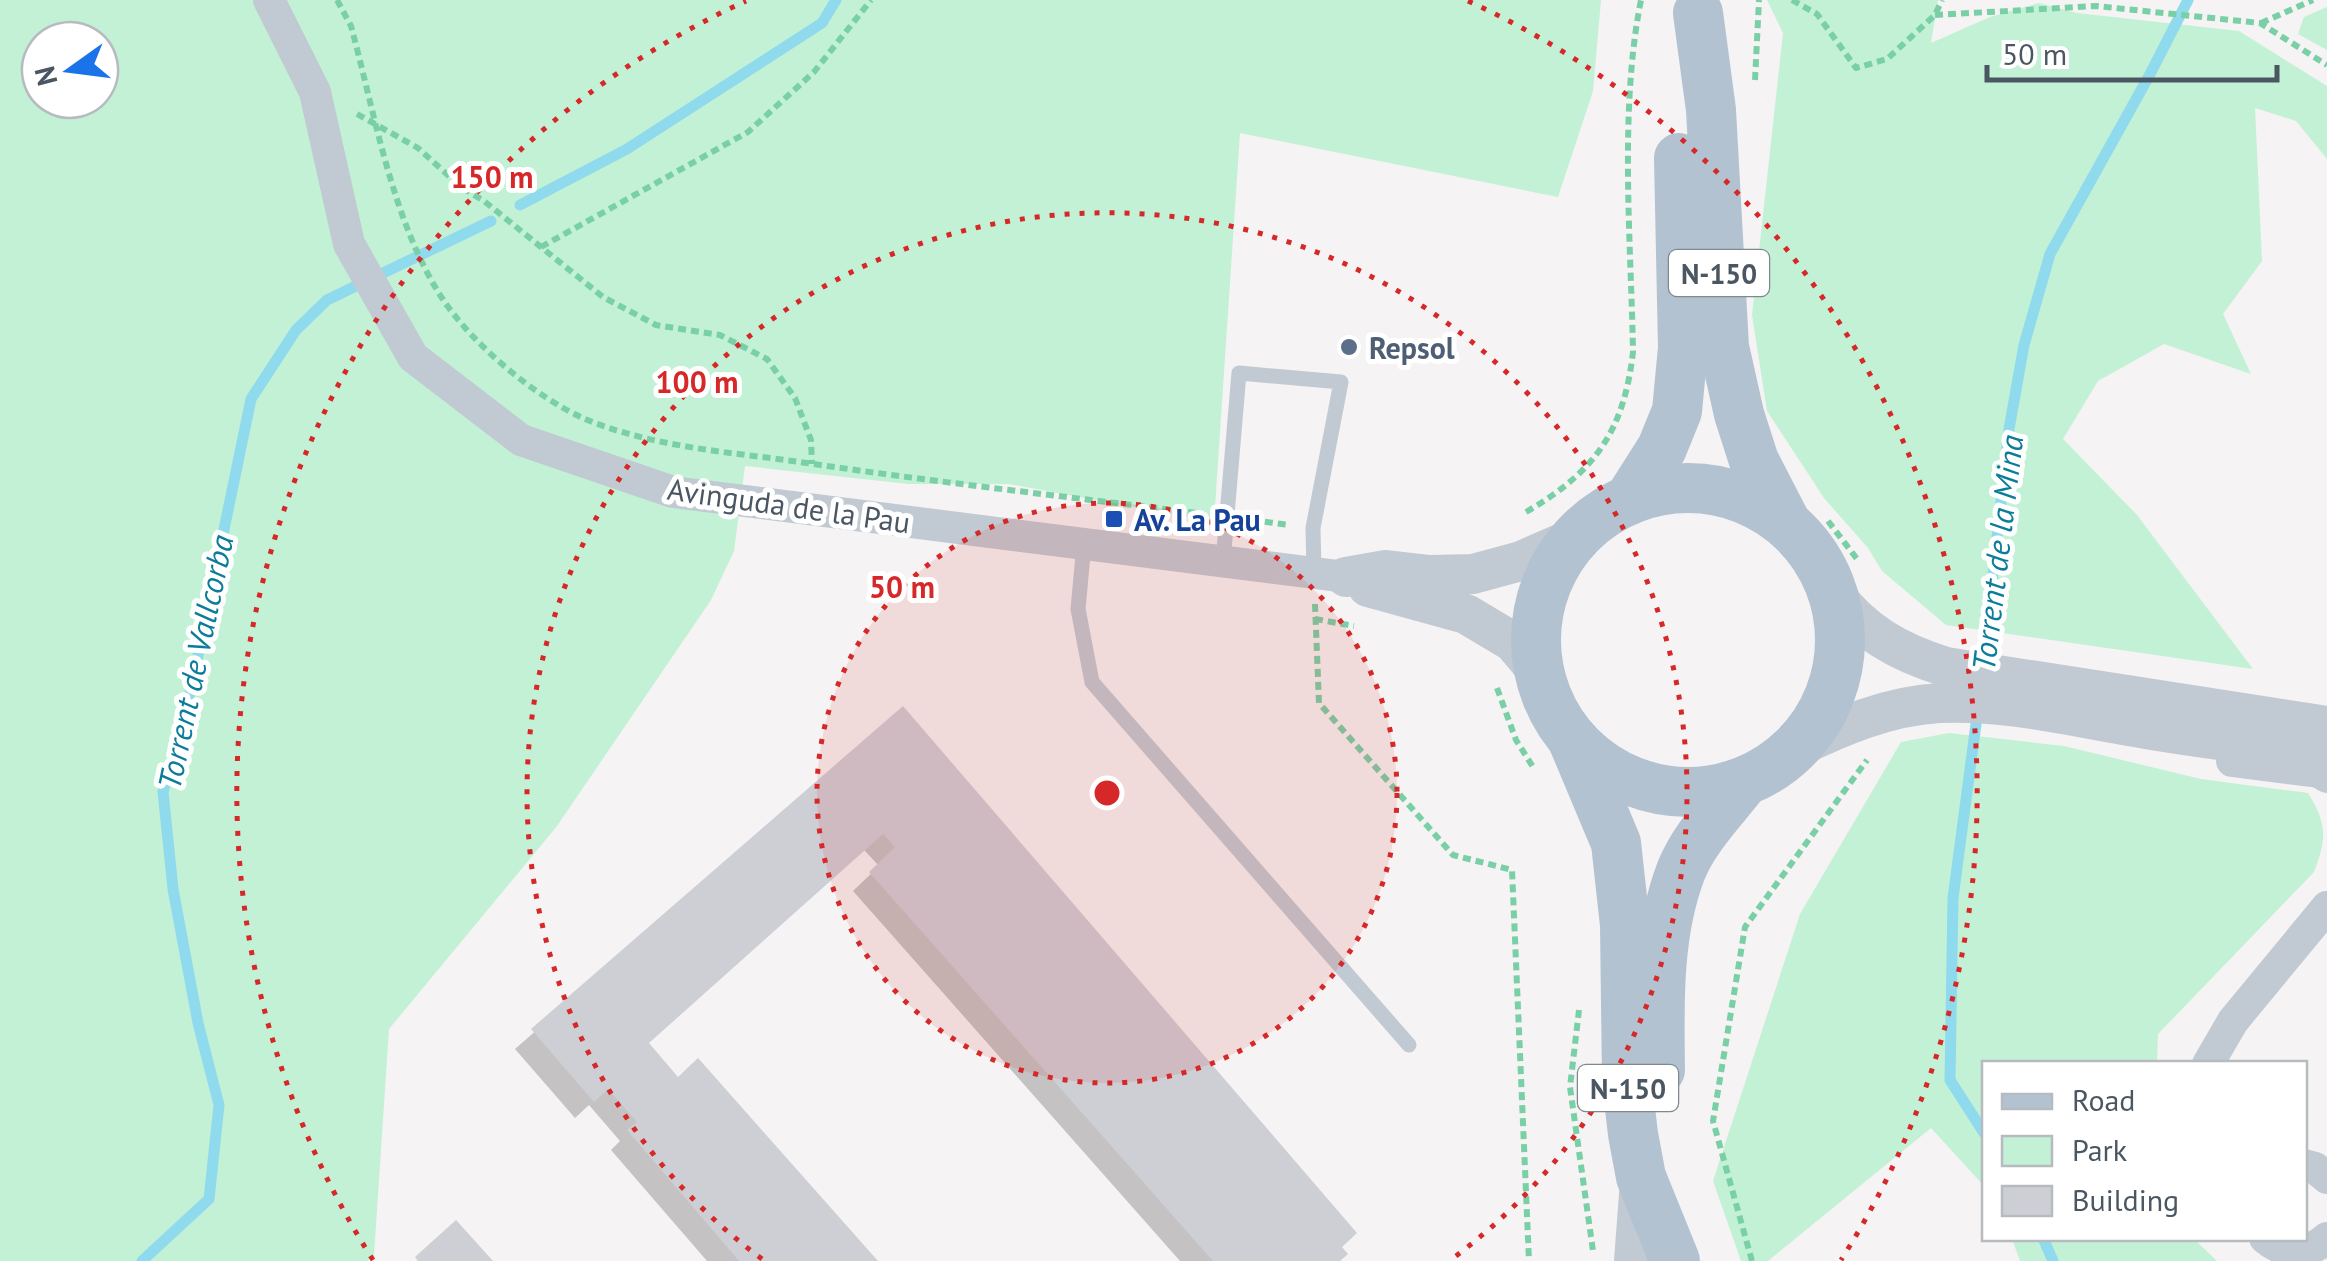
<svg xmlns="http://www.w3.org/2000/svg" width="2327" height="1261" viewBox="0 0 2327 1261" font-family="'PT Sans',sans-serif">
<rect width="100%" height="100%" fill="#f5f3f3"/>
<g fill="#c3f1d5" fill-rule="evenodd">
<path d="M0 0H1601L1593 91 1558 197 1240 133 1214 522 1009 484H908L745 466 734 551 711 600 557 826 389 1029 374 1255 367 1261H0ZM40 40H100V100H40Z"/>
<polygon points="1767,0 1938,0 1931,43 1990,17 2039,3 2077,13 2239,31 2327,86 2327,159 2296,121 2255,108 2262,261 2223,314 2251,374 2164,344 2098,381 2063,439 2137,515 2253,669 1946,625 1882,571 1868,548 1824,498 1767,411 1752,315 1783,33"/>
<polygon points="2327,7 2327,50 2298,34 2304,17"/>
<path d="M1949 733 2064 746 2201 779 2308 793C2327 824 2327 838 2314 872L2158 1034 2157 1063 1984 1064V1186L1931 1128 1768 1261H1741L1713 1181 1800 914 1901 742Z"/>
<polygon points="2012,1239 2194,1239 2217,1261 2020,1261"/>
</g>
<polygon fill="#0003" points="903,710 1340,1248 1337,1261 1180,1261 853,891 879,866 864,850 646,1044 678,1080 874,1261 707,1261 611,1150 620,1141 589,1105 575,1118 515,1049"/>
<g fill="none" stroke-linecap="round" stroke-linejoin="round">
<g stroke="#90daee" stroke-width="11">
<polyline points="520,205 627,149 822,23 836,0"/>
<polyline points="1983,665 2009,429 2024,345 2050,254 2149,76 2188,0"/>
<polyline points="1978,709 1953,898 1950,1080 1984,1133"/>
<polyline points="2043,1238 2053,1261"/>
<polyline points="142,1261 209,1199 219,1105 198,1023 173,889 163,792 191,689 251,399 296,330 327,300 491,221"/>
</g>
</g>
<g fill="#cdcfd5">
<polygon points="903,706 1357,1233 1342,1247 1348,1254 1340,1261 1213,1261 869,872 895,847 883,834 649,1043 678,1077 698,1058 878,1261 739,1261 627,1130 637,1122 608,1089 594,1102 531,1029"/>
<polygon points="456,1220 493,1261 418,1261 415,1257"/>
</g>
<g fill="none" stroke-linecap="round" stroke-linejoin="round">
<g stroke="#7ad0a6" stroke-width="6" stroke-dasharray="8 5" stroke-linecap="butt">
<path d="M337 0 351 26C375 114 392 221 442 298 472 344 535 397 585 419 652 447 729 452 800 462 934 482 1070 497 1205 514"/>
<polyline points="1792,0 1817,14 1856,68 1887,59 1935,15 1942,0"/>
<polyline points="1935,15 2096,6 2260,23 2327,65"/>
<polyline points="2261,23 2313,0"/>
<polyline points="1755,80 1759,0"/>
<polyline points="357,114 418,148 461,187 484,201 603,297 656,325 720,335 767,359 795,398 811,440 812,464"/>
<polyline points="541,247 748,132 814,72 871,0"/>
<path d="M1526 512C1595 472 1624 431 1633 352 1631 240 1619 109 1641 0"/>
<polyline points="1252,520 1289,525"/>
<polyline points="1828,521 1857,559"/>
<polyline points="1315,604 1319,703 1453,855 1512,870 1529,1261"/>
<polyline points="1315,619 1354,626"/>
<polyline points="1497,688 1516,740 1533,767"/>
<polyline points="1579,1010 1570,1087 1593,1251"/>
<polyline points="1752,1261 1713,1121 1745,927 1867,760"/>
</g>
<g stroke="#c1cad2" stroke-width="15">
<polyline points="1084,544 1078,609 1092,682 1409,1045"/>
<polyline points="1223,562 1239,373 1341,382 1313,528 1314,573"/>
</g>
<g stroke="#c1cad2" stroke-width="32">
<polyline points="269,0 315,92 349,244 413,357 521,440 673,492 1346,577"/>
<polyline points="2232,761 2319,772 2327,777"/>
<polyline points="2208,1064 2233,1021 2327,907"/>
<polyline points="2304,1165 2315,1168 2327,1178"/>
<path d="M2265 1238C2285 1255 2308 1255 2327 1238"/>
</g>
<g stroke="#c1cad2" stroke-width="40">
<polyline points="1346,577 1386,570 1430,575 1473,574 1521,561 1576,537"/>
<polyline points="1368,587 1466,614 1513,642 1540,674"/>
<path d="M1832 591C1862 632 1898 652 1946 667L2327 726"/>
<path d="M1794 749C1839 727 1887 706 1939 703 2005 700 2070 716 2135 727 2195 738 2256 745 2316 752L2327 749"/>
<polyline points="1634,1261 1640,1181"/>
</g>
<g stroke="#b3c2d1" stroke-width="50">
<polyline points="1698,13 1711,110 1724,347 1739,414 1754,461 1786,523"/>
<circle cx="1688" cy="640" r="152"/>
<polyline points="1629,500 1662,448 1677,411 1683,348 1679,158"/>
<polyline points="1574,743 1616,843 1625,925 1627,1082 1633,1134 1641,1177 1675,1261"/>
<path d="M1660 1070C1659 1005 1657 933 1681 871 1694 838 1722 810 1743 783"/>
</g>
</g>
<circle cx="1107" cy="793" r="290" fill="#d62828" fill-opacity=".12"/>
<g fill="none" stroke="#d62828" stroke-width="5" stroke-dasharray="5 10">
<circle cx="1107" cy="793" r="290"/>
<path d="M762 1259A580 580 0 1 1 1452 1259"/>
<path d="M373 1260A870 870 0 0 1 746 1M1468 1A870 870 0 0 1 1841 1260"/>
</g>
<circle fill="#5c6f8a" stroke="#fff" stroke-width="4" cx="1349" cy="347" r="10"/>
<rect fill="#1a4fb4" stroke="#fff" stroke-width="4" x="1104" y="509" width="20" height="20" rx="5"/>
<g text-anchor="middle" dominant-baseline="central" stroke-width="10" stroke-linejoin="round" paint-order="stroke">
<g fill="#fff" stroke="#808990" stroke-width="2.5">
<rect x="1669" y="250" width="100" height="46" rx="8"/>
<rect x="1578" y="1065" width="100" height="46" rx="8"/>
</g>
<g font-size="28" font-weight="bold" fill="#4a5661">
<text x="1719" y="273">N-150</text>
<text x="1628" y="1088">N-150</text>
</g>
<g font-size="30" font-weight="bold" fill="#4e5e75" stroke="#fff" text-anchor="start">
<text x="1369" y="347">Repsol</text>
</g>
<g font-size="30" fill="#4a5661" stroke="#fff">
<text transform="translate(789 505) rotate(8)">Avinguda de la Pau</text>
</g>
<g font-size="30" font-weight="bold" fill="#164399" stroke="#fff" text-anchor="start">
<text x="1134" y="519">Av. La Pau</text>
</g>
<g font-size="32" font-style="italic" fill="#0c7c9b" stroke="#fff">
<text transform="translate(1997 553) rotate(-83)">Torrent de la Mina</text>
<text transform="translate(195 662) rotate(-78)">Torrent de Vallcorba</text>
</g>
</g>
<circle cx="1107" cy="793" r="15" fill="#d62828" stroke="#fff" stroke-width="5"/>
<g font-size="30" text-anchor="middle" font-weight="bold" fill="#d62828" stroke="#fff" stroke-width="10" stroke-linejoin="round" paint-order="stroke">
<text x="492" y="188">150 m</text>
<text x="697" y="393">100 m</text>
<text x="902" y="598">50 m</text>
</g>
<rect x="1982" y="1061" width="325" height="180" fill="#ffffff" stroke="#b7bbc0" stroke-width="2.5"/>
<rect x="2002" y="1094" width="50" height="15" fill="#b3c2d1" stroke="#b7bbc0" stroke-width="2.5"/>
<text x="2072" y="1111" font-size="30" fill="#4a5661">Road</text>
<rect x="2002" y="1136" width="50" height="30" fill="#c3f1d5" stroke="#b7bbc0" stroke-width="2.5"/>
<text x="2072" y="1161" font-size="30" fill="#4a5661">Park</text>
<rect x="2002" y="1186" width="50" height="30" fill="#cdcfd5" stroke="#b7bbc0" stroke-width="2.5"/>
<text x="2072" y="1211" font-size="30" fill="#4a5661">Building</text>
<g transform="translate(70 70) rotate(256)"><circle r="48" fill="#ffffff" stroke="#b7bbc0" stroke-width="2.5"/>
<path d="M0-8L18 38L0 25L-18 38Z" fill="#1a73e8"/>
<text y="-15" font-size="28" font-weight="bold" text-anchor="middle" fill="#4a5661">N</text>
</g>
<path d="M1987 65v15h290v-15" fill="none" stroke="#4a5661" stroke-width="5"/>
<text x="2002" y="65" font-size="30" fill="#4a5661" stroke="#ffffff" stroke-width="8" paint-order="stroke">50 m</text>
</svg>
